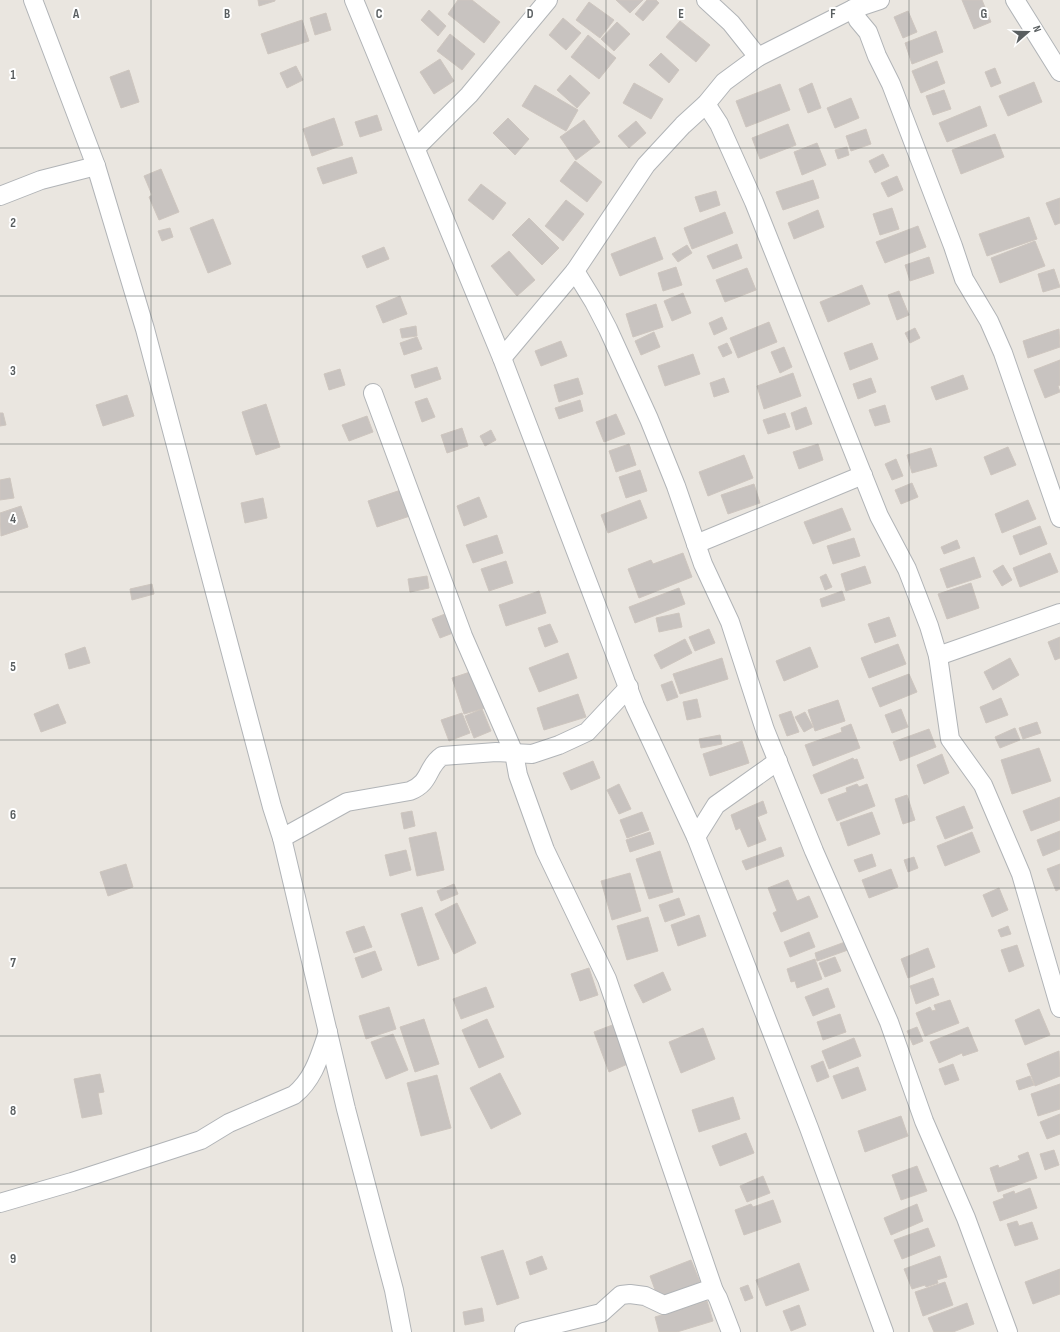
<svg xmlns="http://www.w3.org/2000/svg" width="1060" height="1332" viewBox="0 0 1060 1332" font-family="'Sofia Sans Condensed',sans-serif">
<rect width="100%" height="100%" fill="#eae6e0"/>
<g fill="#c8c3c0" stroke="#cec6bf">
<polygon points="258,0 275,0 275,1 259,6"/>
<polygon points="458,0 472,0 500,22 484,43 448,14"/>
<polygon points="616,0 643,0 630,13"/>
<polygon points="647,0 656,0 659,3 643,21 635,14"/>
<polygon points="962,0 982,0 991,22 974,29"/>
<polygon points="589,2 614,20 600,38 576,20"/>
<polygon points="429,10 446,26 438,36 421,20"/>
<polygon points="908,11 917,32 903,38 894,17"/>
<polygon points="326,13 331,30 315,35 310,18"/>
<polygon points="563,18 581,33 566,50 549,35"/>
<polygon points="302,20 309,41 268,54 261,34"/>
<polygon points="680,21 710,45 696,62 666,37"/>
<polygon points="617,22 630,34 614,51 601,39"/>
<polygon points="936,31 943,52 912,64 905,43"/>
<polygon points="450,34 475,54 462,70 437,51"/>
<polygon points="588,35 616,58 599,79 571,57"/>
<polygon points="661,53 679,70 669,83 649,65"/>
<polygon points="440,59 454,81 434,94 420,72"/>
<polygon points="937,61 945,83 921,93 912,71"/>
<polygon points="296,66 303,80 287,88 280,73"/>
<polygon points="995,68 1001,83 991,87 985,72"/>
<polygon points="129,70 139,102 121,108 110,77"/>
<polygon points="570,75 590,93 577,108 557,90"/>
<polygon points="1034,82 1042,102 1008,116 999,96"/>
<polygon points="634,83 663,99 651,119 623,103"/>
<polygon points="812,83 821,108 808,113 799,89"/>
<polygon points="780,84 790,110 746,127 736,101"/>
<polygon points="535,85 578,110 566,131 522,106"/>
<polygon points="944,90 951,109 933,115 926,96"/>
<polygon points="851,98 859,118 835,128 827,108"/>
<polygon points="980,106 987,126 947,142 939,123"/>
<polygon points="377,115 382,130 360,137 355,122"/>
<polygon points="334,118 343,145 312,156 303,129"/>
<polygon points="508,118 529,139 515,155 493,133"/>
<polygon points="584,120 600,142 576,160 560,137"/>
<polygon points="636,121 646,133 629,148 618,136"/>
<polygon points="788,124 796,145 760,159 752,138"/>
<polygon points="866,129 871,144 851,151 846,136"/>
<polygon points="995,134 1004,157 961,174 952,150"/>
<polygon points="817,143 826,165 802,175 794,152"/>
<polygon points="847,147 849,155 838,159 835,150"/>
<polygon points="883,154 889,166 875,173 869,161"/>
<polygon points="352,157 357,173 323,184 317,168"/>
<polygon points="575,161 602,182 587,202 560,181"/>
<polygon points="161,169 179,212 159,220 149,197 152,195 144,176"/>
<polygon points="897,176 903,190 888,197 881,183"/>
<polygon points="813,180 819,198 783,210 776,192"/>
<polygon points="481,184 506,203 493,220 468,200"/>
<polygon points="716,191 720,205 700,212 695,197"/>
<polygon points="1060,198 1060,223 1055,225 1046,203"/>
<polygon points="566,200 584,214 563,241 545,226"/>
<polygon points="892,208 899,229 880,235 873,214"/>
<polygon points="818,210 824,227 794,239 788,223"/>
<polygon points="725,212 733,233 692,249 684,228"/>
<polygon points="1029,217 1037,239 987,256 979,234"/>
<polygon points="529,218 559,248 542,265 512,235"/>
<polygon points="213,219 231,264 208,273 190,228"/>
<polygon points="918,226 926,247 885,263 876,242"/>
<polygon points="170,228 173,237 162,241 158,231"/>
<polygon points="655,237 663,259 620,276 611,254"/>
<polygon points="1035,241 1045,266 1000,283 991,258"/>
<polygon points="737,244 742,258 713,269 707,256"/>
<polygon points="687,245 692,253 678,262 672,254"/>
<polygon points="384,247 389,259 367,268 362,256"/>
<polygon points="509,251 535,280 517,296 491,266"/>
<polygon points="929,257 934,273 910,281 905,265"/>
<polygon points="676,267 682,285 663,291 658,273"/>
<polygon points="747,268 756,290 725,302 716,280"/>
<polygon points="1054,269 1060,287 1043,292 1038,274"/>
<polygon points="862,285 870,304 828,322 820,302"/>
<polygon points="899,291 909,315 897,320 888,295"/>
<polygon points="683,293 691,313 672,321 664,301"/>
<polygon points="400,296 407,314 383,323 376,306"/>
<polygon points="656,304 663,327 633,337 626,314"/>
<polygon points="722,317 727,329 714,335 709,323"/>
<polygon points="769,322 777,342 738,358 730,338"/>
<polygon points="416,326 417,336 402,338 400,329"/>
<polygon points="915,328 920,338 910,343 905,333"/>
<polygon points="1059,329 1060,347 1028,358 1023,341"/>
<polygon points="654,332 660,347 641,355 635,341"/>
<polygon points="417,337 422,349 404,355 400,343"/>
<polygon points="561,341 567,356 541,366 535,351"/>
<polygon points="727,343 732,353 723,357 718,347"/>
<polygon points="872,343 878,359 850,370 844,353"/>
<polygon points="784,347 792,367 780,373 771,352"/>
<polygon points="693,354 700,374 665,386 658,366"/>
<polygon points="1060,360 1060,385 1058,386 1060,392 1045,398 1034,370"/>
<polygon points="437,367 441,379 415,388 411,375"/>
<polygon points="340,369 345,385 329,390 324,374"/>
<polygon points="793,373 801,396 764,409 757,386"/>
<polygon points="963,375 968,389 936,400 931,387"/>
<polygon points="578,378 583,394 559,402 554,385"/>
<polygon points="724,378 729,392 714,397 710,383"/>
<polygon points="871,378 876,392 858,399 853,384"/>
<polygon points="127,395 134,416 103,426 96,405"/>
<polygon points="427,398 435,417 422,422 415,402"/>
<polygon points="580,400 583,411 559,419 555,408"/>
<polygon points="266,404 280,447 256,455 242,412"/>
<polygon points="885,405 890,422 875,426 869,410"/>
<polygon points="806,407 812,424 796,430 791,413"/>
<polygon points="0,413 3,413 6,425 0,426"/>
<polygon points="785,413 790,427 768,434 763,420"/>
<polygon points="616,414 625,434 604,442 596,422"/>
<polygon points="367,416 373,432 349,441 342,425"/>
<polygon points="462,428 468,446 447,453 441,435"/>
<polygon points="491,430 496,440 485,446 480,436"/>
<polygon points="629,444 636,465 616,472 609,451"/>
<polygon points="818,444 823,460 799,469 793,452"/>
<polygon points="1008,447 1016,465 991,475 984,457"/>
<polygon points="931,448 937,466 912,473 907,455"/>
<polygon points="744,455 753,478 708,496 699,472"/>
<polygon points="896,459 903,476 892,480 885,464"/>
<polygon points="640,470 647,491 626,498 619,477"/>
<polygon points="10,478 14,498 0,500 0,480"/>
<polygon points="912,483 918,497 901,504 895,490"/>
<polygon points="754,484 760,503 728,514 721,495"/>
<polygon points="407,488 416,514 377,527 368,501"/>
<polygon points="479,497 487,517 464,526 457,506"/>
<polygon points="263,498 267,518 245,523 241,503"/>
<polygon points="640,500 647,518 608,533 601,515"/>
<polygon points="1028,500 1036,519 1002,533 995,514"/>
<polygon points="21,506 28,527 1,536 0,513"/>
<polygon points="842,508 851,530 813,544 804,522"/>
<polygon points="1040,526 1047,544 1020,555 1013,536"/>
<polygon points="497,535 503,553 473,563 466,545"/>
<polygon points="854,538 860,556 833,564 827,546"/>
<polygon points="957,540 960,548 944,554 941,547"/>
<polygon points="683,553 692,577 639,598 628,569 651,560 653,564"/>
<polygon points="1050,553 1058,572 1020,587 1013,568"/>
<polygon points="974,557 981,577 947,588 940,569"/>
<polygon points="506,561 513,583 489,591 481,569"/>
<polygon points="1003,565 1012,580 1002,586 993,571"/>
<polygon points="865,566 871,583 846,591 841,574"/>
<polygon points="826,574 832,587 825,590 820,577"/>
<polygon points="427,576 429,588 410,592 408,579"/>
<polygon points="971,583 979,608 947,619 938,594"/>
<polygon points="152,584 154,594 132,600 130,589"/>
<polygon points="679,588 685,604 635,623 629,607"/>
<polygon points="539,591 546,613 506,626 499,605"/>
<polygon points="842,591 845,600 822,607 820,599"/>
<polygon points="679,613 682,627 659,632 656,618"/>
<polygon points="445,614 453,633 440,638 432,619"/>
<polygon points="889,617 896,636 875,643 868,624"/>
<polygon points="550,624 558,642 545,647 538,628"/>
<polygon points="709,629 715,643 695,651 689,637"/>
<polygon points="1060,637 1060,658 1055,660 1048,642"/>
<polygon points="685,639 692,653 661,669 654,655"/>
<polygon points="898,644 906,664 869,678 861,658"/>
<polygon points="85,647 90,663 69,669 65,654"/>
<polygon points="810,647 818,667 784,681 776,661"/>
<polygon points="568,653 577,678 539,692 529,668"/>
<polygon points="722,658 728,679 680,694 673,674"/>
<polygon points="1010,658 1019,675 993,690 984,672"/>
<polygon points="473,671 485,708 464,714 452,678"/>
<polygon points="909,674 917,692 880,707 872,688"/>
<polygon points="672,681 678,697 667,701 661,685"/>
<polygon points="578,694 586,717 544,730 537,708"/>
<polygon points="1001,698 1008,715 986,723 980,707"/>
<polygon points="697,699 701,717 687,720 683,702"/>
<polygon points="838,700 845,721 815,731 808,710"/>
<polygon points="58,704 66,723 41,732 34,714"/>
<polygon points="482,709 491,731 474,738 465,716"/>
<polygon points="901,709 908,727 892,733 885,715"/>
<polygon points="791,711 799,732 787,736 779,715"/>
<polygon points="805,712 813,727 804,732 795,717"/>
<polygon points="462,713 470,733 449,741 441,720"/>
<polygon points="1037,722 1041,733 1023,739 1019,728"/>
<polygon points="851,724 860,748 813,766 805,745 842,732 841,728"/>
<polygon points="1015,728 1020,740 1000,748 995,737"/>
<polygon points="929,729 936,747 900,761 893,742"/>
<polygon points="720,735 722,744 701,748 699,739"/>
<polygon points="742,741 749,763 710,776 703,754"/>
<polygon points="1039,748 1051,781 1012,794 1001,760"/>
<polygon points="942,754 949,773 924,784 917,765"/>
<polygon points="853,758 854,760 857,759 864,778 821,794 813,775"/>
<polygon points="593,761 600,778 571,790 563,773"/>
<polygon points="619,784 631,809 619,814 607,790"/>
<polygon points="857,784 859,787 867,784 875,806 837,821 828,799 847,792 846,788"/>
<polygon points="907,795 915,820 903,824 895,799"/>
<polygon points="1060,797 1060,820 1031,831 1023,811"/>
<polygon points="763,801 767,813 757,817 766,840 748,847 740,828 736,830 731,815"/>
<polygon points="964,806 973,828 945,839 936,817"/>
<polygon points="412,811 415,826 404,829 401,813"/>
<polygon points="642,812 649,830 627,838 620,820"/>
<polygon points="872,812 880,834 848,846 840,823"/>
<polygon points="1060,831 1060,849 1043,856 1037,840"/>
<polygon points="436,832 444,870 417,876 409,838"/>
<polygon points="650,832 654,844 630,852 626,840"/>
<polygon points="972,832 980,852 945,866 937,846"/>
<polygon points="781,847 784,856 746,870 742,861"/>
<polygon points="406,850 411,870 390,876 385,855"/>
<polygon points="660,851 673,892 649,899 636,859"/>
<polygon points="872,854 876,866 859,872 854,860"/>
<polygon points="914,857 918,868 908,872 904,860"/>
<polygon points="126,864 133,887 108,896 100,872"/>
<polygon points="1060,864 1060,889 1056,891 1047,869"/>
<polygon points="891,869 898,887 869,898 862,880"/>
<polygon points="630,873 641,911 612,920 601,881"/>
<polygon points="788,880 797,901 809,896 818,917 781,932 773,913 777,911 768,888"/>
<polygon points="454,884 458,894 441,901 437,891"/>
<polygon points="999,888 1008,910 992,917 983,895"/>
<polygon points="679,898 685,915 665,922 659,905"/>
<polygon points="457,903 476,943 454,954 435,914"/>
<polygon points="422,907 439,959 418,966 401,914"/>
<polygon points="699,915 706,936 678,946 671,925"/>
<polygon points="648,917 658,951 627,960 617,926"/>
<polygon points="364,926 372,947 354,953 346,932"/>
<polygon points="1008,926 1011,934 1001,937 998,930"/>
<polygon points="809,932 815,947 790,957 784,942"/>
<polygon points="845,942 848,950 817,961 815,953"/>
<polygon points="1017,945 1024,966 1009,972 1001,950"/>
<polygon points="928,948 935,967 908,978 901,959"/>
<polygon points="375,951 382,970 362,978 355,958"/>
<polygon points="835,957 841,971 825,977 819,963"/>
<polygon points="815,959 822,979 797,988 795,981 791,982 787,969"/>
<polygon points="589,968 598,995 580,1001 571,974"/>
<polygon points="663,972 671,990 643,1003 634,985"/>
<polygon points="933,978 939,995 916,1004 910,986"/>
<polygon points="486,987 494,1007 461,1019 453,999"/>
<polygon points="828,988 835,1007 813,1016 805,997"/>
<polygon points="950,1000 959,1023 925,1036 916,1013 930,1007 932,1011 936,1010 934,1005"/>
<polygon points="389,1007 396,1029 366,1039 359,1016"/>
<polygon points="1039,1009 1050,1035 1025,1045 1015,1020"/>
<polygon points="840,1014 846,1032 823,1040 817,1022"/>
<polygon points="424,1019 439,1064 415,1072 400,1027"/>
<polygon points="487,1019 504,1057 479,1068 462,1030"/>
<polygon points="615,1024 630,1063 609,1072 594,1032"/>
<polygon points="917,1027 923,1041 913,1045 907,1031"/>
<polygon points="968,1027 978,1051 963,1056 962,1053 939,1063 930,1042"/>
<polygon points="703,1028 715,1059 681,1073 669,1042"/>
<polygon points="393,1034 408,1070 386,1079 371,1042"/>
<polygon points="854,1038 861,1056 829,1069 822,1051"/>
<polygon points="1059,1051 1060,1076 1035,1086 1027,1064"/>
<polygon points="823,1061 829,1077 817,1082 811,1066"/>
<polygon points="953,1064 959,1080 945,1085 939,1069"/>
<polygon points="858,1067 866,1090 842,1099 833,1076"/>
<polygon points="500,1073 521,1114 491,1129 470,1088"/>
<polygon points="100,1074 104,1092 98,1093 102,1114 82,1118 74,1079"/>
<polygon points="437,1075 451,1128 421,1136 407,1083"/>
<polygon points="1030,1076 1034,1085 1019,1090 1016,1081"/>
<polygon points="1060,1084 1060,1109 1038,1116 1031,1094"/>
<polygon points="733,1097 740,1119 699,1132 692,1110"/>
<polygon points="1060,1114 1060,1134 1047,1139 1040,1122"/>
<polygon points="901,1116 908,1136 865,1152 858,1131"/>
<polygon points="746,1133 754,1153 720,1166 712,1146"/>
<polygon points="1054,1150 1059,1165 1045,1170 1040,1154"/>
<polygon points="1028,1152 1037,1178 998,1192 990,1168 998,1165 999,1168 1020,1160 1018,1156"/>
<polygon points="917,1166 927,1191 901,1200 892,1175"/>
<polygon points="763,1176 770,1193 747,1202 740,1186"/>
<polygon points="1030,1188 1037,1208 1000,1221 993,1202 1004,1198 1003,1195 1014,1191 1015,1194"/>
<polygon points="773,1200 781,1222 744,1235 735,1210 751,1204 753,1207"/>
<polygon points="917,1204 923,1221 891,1235 884,1218"/>
<polygon points="1017,1221 1019,1226 1032,1222 1038,1239 1015,1246 1007,1224"/>
<polygon points="928,1228 935,1246 902,1259 894,1240"/>
<polygon points="503,1250 519,1298 497,1305 481,1257"/>
<polygon points="542,1256 547,1269 530,1275 526,1262"/>
<polygon points="940,1256 947,1277 937,1280 938,1283 926,1287 925,1285 912,1289 904,1269"/>
<polygon points="691,1260 700,1282 658,1298 650,1276"/>
<polygon points="799,1263 809,1290 766,1306 756,1280"/>
<polygon points="1060,1269 1060,1294 1033,1304 1025,1282"/>
<polygon points="945,1282 953,1305 923,1316 915,1292"/>
<polygon points="748,1285 753,1298 745,1301 740,1288"/>
<polygon points="707,1301 713,1321 677,1332 659,1332 655,1317"/>
<polygon points="967,1303 974,1324 953,1332 934,1332 928,1318"/>
<polygon points="799,1305 806,1325 791,1331 783,1311"/>
<polygon points="482,1308 484,1321 465,1325 463,1312"/>
</g>
<g fill="none" stroke-linecap="round" stroke-linejoin="round">
<defs>
<g id="minor">
<polyline points="33,0 96,166 145,329 272,807 282,838 346,1109 394,1290 402,1332"/>
<polyline points="354,0 502,358 635,706 696,837 809,1128 884,1332"/>
<polyline points="706,0 731,23 758,57 853,9 880,0"/>
<polyline points="1015,0 1060,72"/>
<polyline points="853,9 858,20 868,32 877,56 891,84 953,246 964,279 989,321 1003,353 1060,518"/>
<polyline points="706,104 719,124 754,202 879,516 907,569 929,626 938,656 950,739 983,785 1021,874 1060,1008"/>
<polyline points="416,148 469,95 548,0"/>
<polyline points="0,196 41,180 96,166"/>
<polyline points="575,271 594,302 608,329 649,419 676,486 703,564 730,622 765,730 814,851 889,1022 924,1121 966,1218 1008,1332"/>
<polyline points="502,358 575,271 646,165 683,125 706,104 724,82 758,57"/>
<polyline points="373,393 463,636 514,753 518,775 545,850 607,979 714,1291"/>
<polyline points="696,544 863,475"/>
<polyline points="938,656 1060,613"/>
<polyline points="696,837 716,805 778,761"/>
<path d="M282 838 347 802 410 791C432 782 426 767 442 756L496 752 532 754 559 745 587 732 629 687"/>
<path d="M0 1203 72 1182 201 1140 229 1123 294 1095C314 1079 320 1055 328 1032"/>
<polyline points="524,1332 601,1313 621,1295 630,1294 645,1296 664,1305 707,1290 714,1291 718,1298 731,1332"/>
</g>
</defs>
<use href="#minor" stroke="#b1b4b7" stroke-width="20"/>
<use href="#minor" stroke="#fff" stroke-width="18"/>
</g>
<path fill="none" stroke="#595e60" stroke-width="1" stroke-opacity="0.55" d="M151 0V1332M303 0V1332M454 0V1332M606 0V1332M757 0V1332M909 0V1332M0 148H1060M0 296H1060M0 444H1060M0 592H1060M0 740H1060M0 888H1060M0 1036H1060M0 1184H1060"/>
<g font-size="13" text-anchor="middle" font-weight="bold" fill="#595e60" stroke="#fff" stroke-width="4" stroke-linejoin="round" paint-order="stroke">
<text x="76" y="18">A</text>
<text x="227" y="18">B</text>
<text x="379" y="18">C</text>
<text x="530" y="18">D</text>
<text x="681" y="18">E</text>
<text x="833" y="18">F</text>
<text x="984" y="18">G</text>
<text x="13" y="79">1</text>
<text x="13" y="227">2</text>
<text x="13" y="375">3</text>
<text x="13" y="523">4</text>
<text x="13" y="671">5</text>
<text x="13" y="819">6</text>
<text x="13" y="967">7</text>
<text x="13" y="1115">8</text>
<text x="13" y="1263">9</text>
</g>
<g transform="translate(1028 32) rotate(70)" stroke="#ffffff" stroke-width="3" paint-order="stroke">
<path d="M0-3L7 15L0 10L-7 15Z" fill="#595e60"/>
<text y="-6" font-size="11" font-weight="bold" text-anchor="middle" fill="#595e60">N</text>
</g>
</svg>
